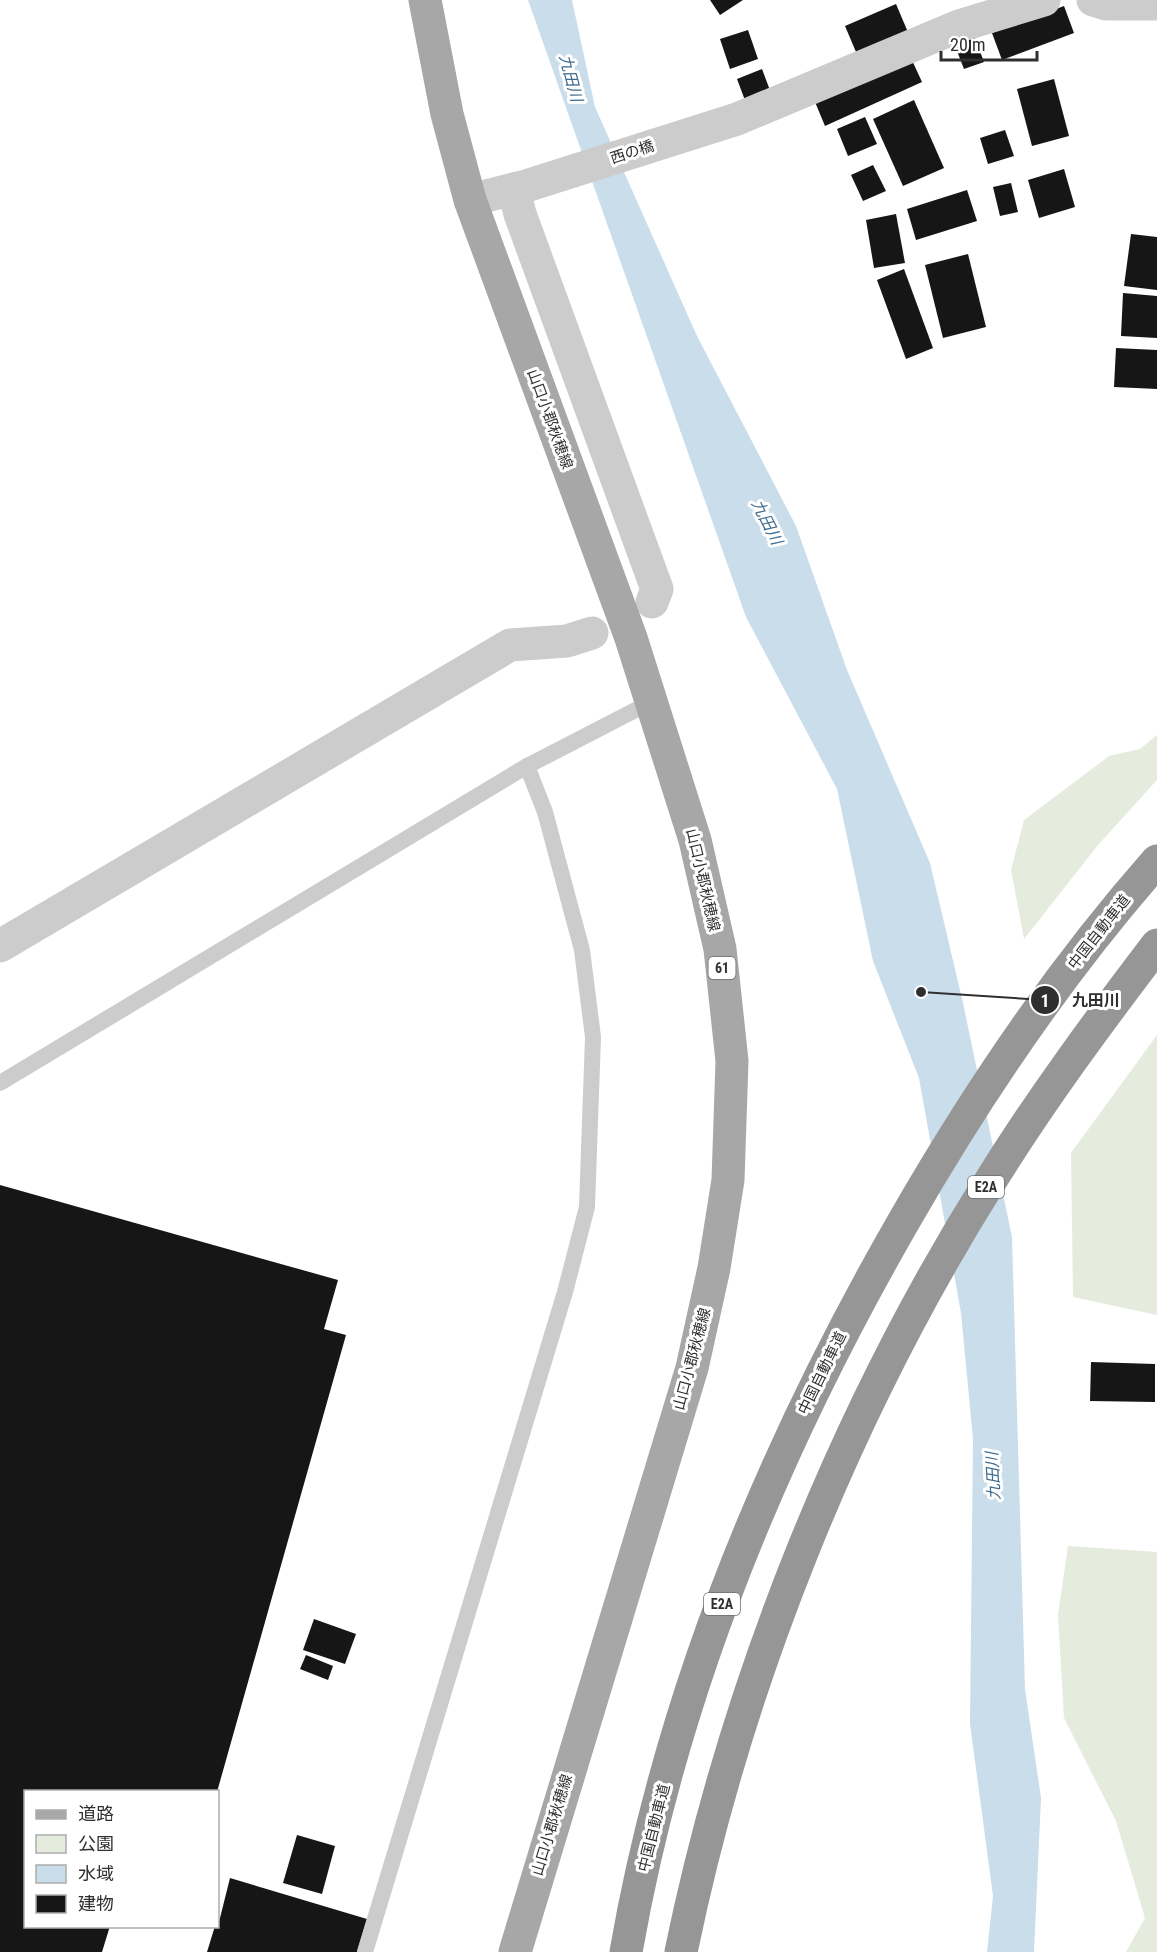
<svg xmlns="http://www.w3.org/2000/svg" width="1157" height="1952" viewBox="0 0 1157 1952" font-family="'Roboto Condensed','Noto Sans JP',sans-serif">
<rect width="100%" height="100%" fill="#fff"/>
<g fill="#e5ecde">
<polygon points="1157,735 1157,780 1098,845 1024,939 1011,870 1024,820 1109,756 1140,749"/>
<polygon points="1157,1035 1157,1315 1073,1297 1071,1153"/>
<polygon points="1068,1546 1157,1552 1157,1952 1126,1952 1145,1918 1116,1821 1064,1718 1058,1615"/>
</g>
<polygon fill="#caddeb" points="528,0 572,0 595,107 697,336 796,526 847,670 930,863 963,1003 1012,1237 1025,1689 1041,1798 1034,1952 987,1952 993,1896 970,1724 973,1439 961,1313 919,1078 873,961 837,789 746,617"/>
<g fill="#161616">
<polygon points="710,0 743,0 720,15"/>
<polygon points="896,4 910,37 859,59 845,26"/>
<polygon points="1064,6 1074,33 1002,60 992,33"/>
<polygon points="748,30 758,59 730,69 720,39"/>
<polygon points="973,33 984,62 964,69 953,41"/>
<polygon points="911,58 922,82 825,126 815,102"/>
<polygon points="762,69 771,93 746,103 737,79"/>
<polygon points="1054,79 1069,136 1032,146 1017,89"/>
<polygon points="914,100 944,168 903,186 873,119"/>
<polygon points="865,117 877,144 848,156 837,129"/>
<polygon points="1005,130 1014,156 988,164 980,138"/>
<polygon points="873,165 886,191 863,201 851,175"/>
<polygon points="1064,169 1075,207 1039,218 1028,180"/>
<polygon points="1011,183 1018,212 1000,216 993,187"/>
<polygon points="967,190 977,221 916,240 907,209"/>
<polygon points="896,214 905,263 874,268 866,220"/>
<polygon points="1131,234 1157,237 1157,290 1124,286"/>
<polygon points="968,254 986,327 943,338 925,265"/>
<polygon points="904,269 933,348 906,359 877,280"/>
<polygon points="1123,293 1157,296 1157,338 1121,336"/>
<polygon points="1116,348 1157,350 1157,389 1114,387"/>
<polygon points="0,1185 338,1280 324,1329 346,1335 217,1792 26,1792 26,1926 110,1926 102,1952 0,1952"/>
<polygon points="1091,1362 1155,1364 1155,1402 1090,1401"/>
<polygon points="314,1619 356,1634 345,1664 303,1650"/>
<polygon points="306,1655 333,1666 328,1680 300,1669"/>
<polygon points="297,1835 335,1846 322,1894 283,1883"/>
<polygon points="230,1878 367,1919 357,1952 207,1952 215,1926 218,1926"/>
</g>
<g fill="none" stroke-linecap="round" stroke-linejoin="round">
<g stroke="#ccc" stroke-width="16">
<polyline points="0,1083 527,766 651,702"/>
<polyline points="365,1952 565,1292 587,1207 593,1037 582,950 545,812 527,766"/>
</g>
<g stroke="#ccc" stroke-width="33">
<polyline points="1093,0 1106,4 1157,4"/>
<polyline points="514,189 520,214 657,589 652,602"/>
<polyline points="470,200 526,186 737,119 959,26 1044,0"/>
<polyline points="0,946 510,645 567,641 592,633"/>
</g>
<polyline stroke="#a7a7a7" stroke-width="33" points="425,0 447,114 470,200 631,638 695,840 720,949 732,1061 728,1180 714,1268 692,1368 515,1952"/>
<g stroke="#969696" stroke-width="33">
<path d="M626 1952C671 1693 774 1446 905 1219 978 1092 1060 971 1157 861"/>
<path d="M681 1952C736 1684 845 1412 991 1180 1042 1098 1099 1021 1157 945"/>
</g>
</g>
<g text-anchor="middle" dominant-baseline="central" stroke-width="6" stroke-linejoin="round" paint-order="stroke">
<g fill="#fff" stroke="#6d6d6d" stroke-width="1.5">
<rect x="708.5" y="957" width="27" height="22" rx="4.5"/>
<rect x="968" y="1176" width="36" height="22" rx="4.5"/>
<rect x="704" y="1593" width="36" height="22" rx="4.5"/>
</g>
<g font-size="14" font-weight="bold" fill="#2f2f2f">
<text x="722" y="968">61</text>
<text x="986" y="1187">E2A</text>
<text x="722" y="1604">E2A</text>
</g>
<g font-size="15" fill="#2f2f2f" stroke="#fff">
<text transform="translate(632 152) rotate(-18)">西の橋</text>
<text transform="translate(550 419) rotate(70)">山口小郡秋穂線</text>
<text transform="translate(703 880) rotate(77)">山口小郡秋穂線</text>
<text transform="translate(1099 932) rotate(-52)">中国自動車道</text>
<text transform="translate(692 1359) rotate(-75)">山口小郡秋穂線</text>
<text transform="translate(822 1373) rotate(-64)">中国自動車道</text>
<text transform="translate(552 1825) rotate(-73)">山口小郡秋穂線</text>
<text transform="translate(654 1828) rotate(-76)">中国自動車道</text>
</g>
<g font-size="16" font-style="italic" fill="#3f6c90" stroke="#fff">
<text transform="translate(571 78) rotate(75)">九田川</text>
<text transform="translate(767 522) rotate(63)">九田川</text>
<text transform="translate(993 1476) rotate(-93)">九田川</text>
</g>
</g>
<path fill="none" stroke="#2f2f2f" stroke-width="2" d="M921 992L1045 1000"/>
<g fill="#2f2f2f" stroke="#fff" stroke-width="2">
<circle cx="921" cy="992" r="6"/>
<circle cx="1045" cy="1000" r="15"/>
</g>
<g font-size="18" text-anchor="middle" font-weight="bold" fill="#fff">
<text x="1045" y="1007">1</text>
</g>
<g font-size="16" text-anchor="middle" font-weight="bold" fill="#2f2f2f" stroke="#fff" stroke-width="6" stroke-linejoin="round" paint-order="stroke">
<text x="1096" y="1006">九田川</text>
</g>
<rect x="24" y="1790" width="195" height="138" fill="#ffffff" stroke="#acacac" stroke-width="1.5"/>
<rect x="36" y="1810" width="30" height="9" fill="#a7a7a7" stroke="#acacac" stroke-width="1.5"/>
<text x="78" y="1820" font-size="18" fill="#2f2f2f">道路</text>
<rect x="36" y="1835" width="30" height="18" fill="#e5ecde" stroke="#acacac" stroke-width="1.5"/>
<text x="78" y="1850" font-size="18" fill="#2f2f2f">公園</text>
<rect x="36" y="1865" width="30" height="18" fill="#caddeb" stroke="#acacac" stroke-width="1.5"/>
<text x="78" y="1880" font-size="18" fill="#2f2f2f">水域</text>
<rect x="36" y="1895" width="30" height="18" fill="#161616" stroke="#acacac" stroke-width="1.5"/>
<text x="78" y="1910" font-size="18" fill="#2f2f2f">建物</text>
<path d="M941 51v9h96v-9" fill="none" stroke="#2f2f2f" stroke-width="3"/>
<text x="950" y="51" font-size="18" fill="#2f2f2f" stroke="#ffffff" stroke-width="4.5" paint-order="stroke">20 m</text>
</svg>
